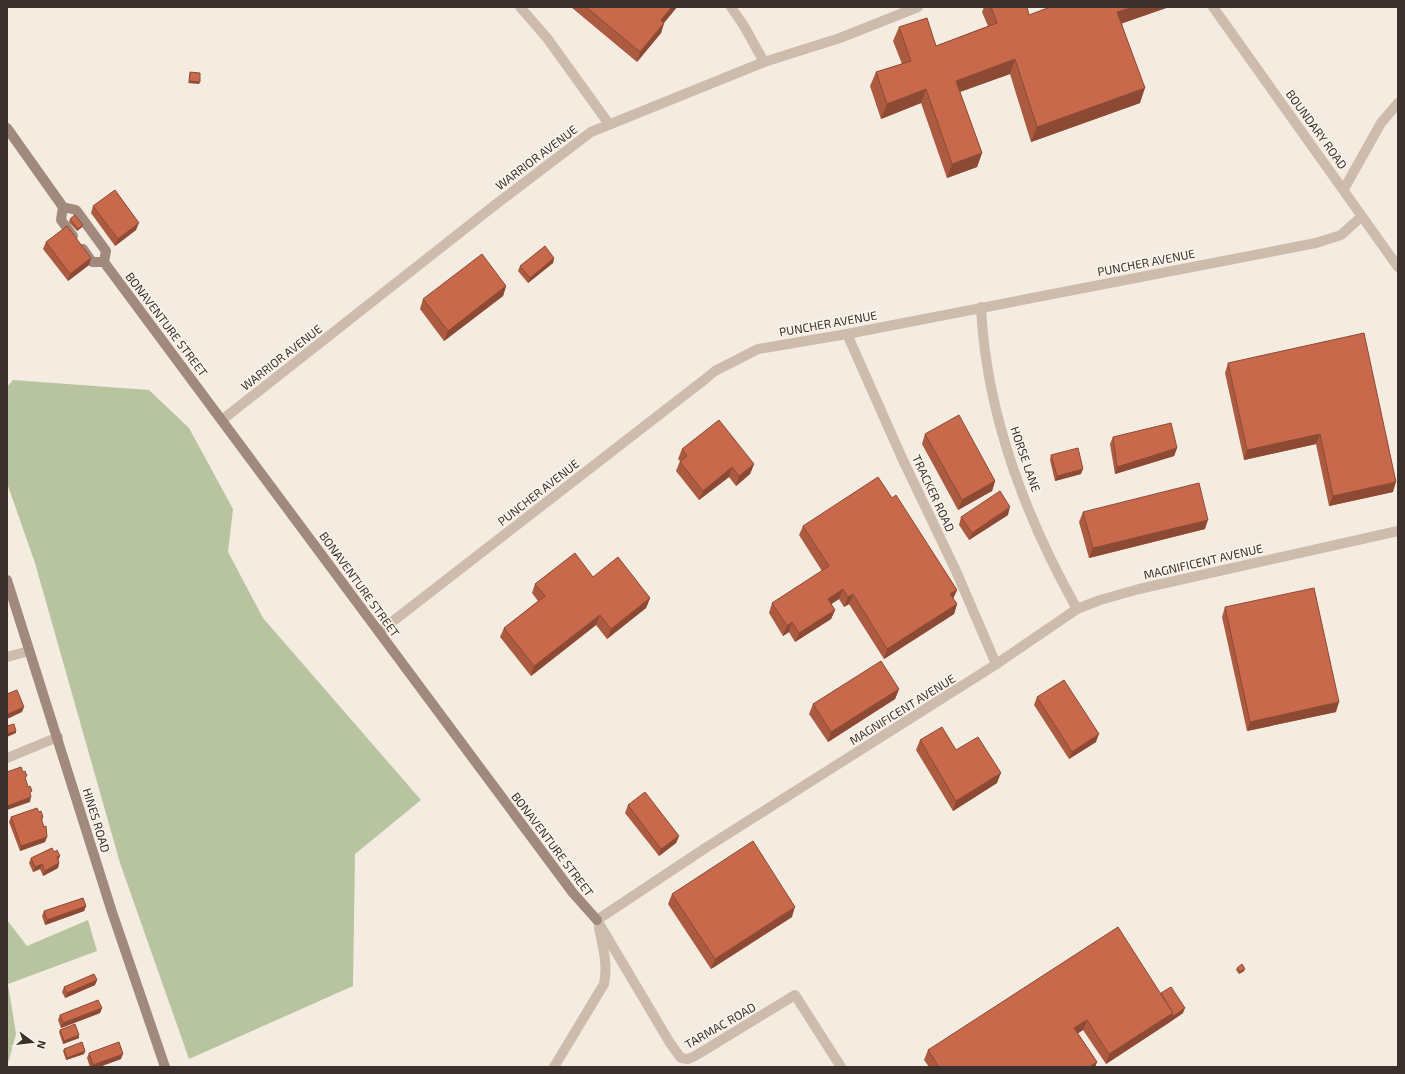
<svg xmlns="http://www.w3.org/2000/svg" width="1405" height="1074" viewBox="0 0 1405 1074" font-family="'Exo 2',sans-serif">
<rect width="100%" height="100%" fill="#f4ebe1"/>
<g fill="#b8c4a0">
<polygon points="13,380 149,390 189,428 233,509 228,552 263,618 421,800 355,854 353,986 189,1059 120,863 35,563 7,483 7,387"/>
<polygon points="7,920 27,946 88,920 97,951 8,984 16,1034 7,1067"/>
</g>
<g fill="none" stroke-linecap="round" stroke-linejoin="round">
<g stroke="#cdbbac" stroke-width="10">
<polyline points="520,7 547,38 609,124"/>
<polyline points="731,7 744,26 764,62"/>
<polyline points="1213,7 1398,267"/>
<polyline points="1344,189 1381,123 1398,103"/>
<path d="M981 307C986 413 1026 518 1077 609"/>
<polyline points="847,334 902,458 956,571 996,664"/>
<polyline points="222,420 495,205 591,132 764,62 840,38 918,7"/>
<polyline points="379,632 704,380 715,371 758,349 847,334 1316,243 1341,235 1361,217"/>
<polyline points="7,657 29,651"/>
<polyline points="7,758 58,737"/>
<polyline points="597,920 707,847 995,665 1077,609 1100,600 1139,589 1398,531"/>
<polyline points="597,920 670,1043 681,1058 688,1059 695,1056 795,995 841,1067"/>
<path d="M554 1067 604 984C608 964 603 947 599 928"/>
</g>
<g stroke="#a18a7d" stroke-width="10">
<polyline points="7,128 63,207 76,210 106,251 104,262 573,893 597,920"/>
<polyline points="63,207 61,220 73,236"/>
<polyline points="83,249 92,262 104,262"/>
<polyline points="7,580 112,912 165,1067"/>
</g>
</g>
<g fill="#ac5a40">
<polygon points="571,7 677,7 664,23 661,33 637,62"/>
<polygon points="984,7 1027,7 1029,15 1169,7 1122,23 1140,103 1031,142 1010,74 960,92 982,153 977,167 947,178 921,103 881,119 870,86 876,72 902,64 893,41 899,27 936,46 988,26 982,12"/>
<polygon points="93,206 136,230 115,246 91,213"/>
<polygon points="70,219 82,227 77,231 69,222"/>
<polygon points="46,242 89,265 68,281 43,249"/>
<polygon points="554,258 553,263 528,283 518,271 520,266"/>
<polygon points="506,286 503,296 444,341 420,309 423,299"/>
<polygon points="1228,363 1393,492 1329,506 1316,444 1244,460 1225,373"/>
<polygon points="925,434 995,481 992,491 958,510 922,444"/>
<polygon points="1113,437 1177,448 1174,456 1115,474 1110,444"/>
<polygon points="682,449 754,464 750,474 736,486 729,477 699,500 676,471 680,461 678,459"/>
<polygon points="1051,455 1081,474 1055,481 1050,460"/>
<polygon points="892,498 957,590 953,598 957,604 954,614 884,659 849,604 844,607 839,599 831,604 835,610 831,619 795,642 789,632 783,636 769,613 772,603 822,571 799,535 803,526"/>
<polygon points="1083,512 1205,529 1089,558 1079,522"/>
<polygon points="1008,515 969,540 959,525 961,517"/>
<polygon points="593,577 650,598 646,608 607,639 596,625 531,676 500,637 504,628 538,601 532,593 535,584"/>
<polygon points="1225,607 1336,712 1247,731 1222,617"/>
<polygon points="899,689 895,699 828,742 809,714 813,704"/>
<polygon points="1037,697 1096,742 1069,759 1034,705"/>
<polygon points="920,740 956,750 997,783 953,811 916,750"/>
<polygon points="628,805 679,836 676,843 659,856 625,813"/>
<polygon points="39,812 43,817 42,821 47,837 45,842 20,851 9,822 11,817"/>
<polygon points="31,858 58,861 59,863 58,868 43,876 40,869 33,872 29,863"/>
<polygon points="672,894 792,917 711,969 668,904"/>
<polygon points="86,906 84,911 45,925 42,916 44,911"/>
<polygon points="1237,968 1244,971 1239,974 1236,970"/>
<polygon points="97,980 95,985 65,998 62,992 64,987"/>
<polygon points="1161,993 1183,1013 1170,1022 1106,1064 1083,1030 1078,1033 1097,1062 1095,1067 929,1067 924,1060 928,1050"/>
<polygon points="102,1008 100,1013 61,1028 58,1020 60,1015"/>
<polygon points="60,1030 79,1038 63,1044 59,1032"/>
<polygon points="64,1049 85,1051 84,1054 66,1060 63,1051"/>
<polygon points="89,1053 121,1059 99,1067 90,1067 87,1058"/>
</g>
<g fill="#8c4a34">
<polygon points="672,7 677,7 658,30 661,20"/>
<polygon points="1133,7 1169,7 1112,27 1117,12"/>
<polygon points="664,23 661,33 637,62 640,52"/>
<polygon points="1015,59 1010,74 951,95 956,81"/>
<polygon points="189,81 200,82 199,84 188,83"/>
<polygon points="1145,88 1140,103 1031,142 1037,127"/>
<polygon points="926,89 921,103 881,119 887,104"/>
<polygon points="982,153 977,167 947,178 952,164"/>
<polygon points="139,223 136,230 115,246 118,239"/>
<polygon points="83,225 82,227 77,231 78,229"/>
<polygon points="91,258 89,265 68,281 70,274"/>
<polygon points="554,258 553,263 528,283 530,278"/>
<polygon points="506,286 503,296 444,341 448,331"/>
<polygon points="1320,434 1316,444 1244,460 1247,450"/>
<polygon points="1177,448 1174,456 1115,474 1117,467"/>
<polygon points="754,464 750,474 736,486 739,476"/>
<polygon points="732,467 729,477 699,500 703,491"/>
<polygon points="1083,469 1081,474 1055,481 1057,476"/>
<polygon points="995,481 992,491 958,510 962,500"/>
<polygon points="1396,482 1393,492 1329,506 1333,496"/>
<polygon points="1010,507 1008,515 969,540 972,533"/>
<polygon points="1208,520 1205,529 1089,558 1093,548"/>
<polygon points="843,589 839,599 824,609 828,599"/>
<polygon points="957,590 953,599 950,594"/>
<polygon points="853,594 849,604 844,607 848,597"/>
<polygon points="650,598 646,608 607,639 611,629"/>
<polygon points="957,604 954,614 884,659 887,649"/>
<polygon points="835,610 831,619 795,642 799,633"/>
<polygon points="600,615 596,625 531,676 534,666"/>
<polygon points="792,622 789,632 783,636 787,626"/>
<polygon points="899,689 895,699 828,742 831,732"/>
<polygon points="1339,702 1336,712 1247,731 1250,722"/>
<polygon points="24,707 22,712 7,719 8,714"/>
<polygon points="16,731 16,733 7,737 7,734"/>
<polygon points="1099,734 1096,742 1069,759 1072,752"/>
<polygon points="1001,773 997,783 953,811 956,801"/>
<polygon points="31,797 30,802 7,810 7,806"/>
<polygon points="679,836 676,843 659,856 661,849"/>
<polygon points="47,837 45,842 20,851 21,846"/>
<polygon points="60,856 58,861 57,857"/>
<polygon points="59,863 58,868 43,876 45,871"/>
<polygon points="42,864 40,869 33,872 35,867"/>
<polygon points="86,906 84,911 45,925 47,920"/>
<polygon points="795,907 792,917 711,969 715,959"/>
<polygon points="1245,969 1244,971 1239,974 1240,972"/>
<polygon points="97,980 95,985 65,998 67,993"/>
<polygon points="102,1008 100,1013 61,1028 63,1023"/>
<polygon points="1185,1008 1183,1013 1170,1022 1106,1064 1109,1054 1173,1013"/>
<polygon points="1087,1020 1083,1030 1071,1038 1074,1028"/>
<polygon points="79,1035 79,1038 63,1044 64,1041"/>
<polygon points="85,1051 84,1054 66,1060 67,1058"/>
<polygon points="123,1054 121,1059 99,1067 92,1067 93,1065"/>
<polygon points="1097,1062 1095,1067 1089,1067"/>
</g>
<g fill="#c8694b" stroke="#8c4a34">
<polygon points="586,7 672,7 661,20 664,23 640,52"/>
<polygon points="991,7 1027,7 1029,15 1050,7 1133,7 1117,12 1145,88 1037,127 1015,59 956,81 982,153 952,164 926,89 887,104 876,72 911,61 899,27 927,18 936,46 997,23"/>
<polygon points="190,72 200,73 200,82 189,81"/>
<polygon points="115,190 139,223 118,239 93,206"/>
<polygon points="75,215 83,225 78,229 70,219"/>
<polygon points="67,226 91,258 70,274 46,242"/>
<polygon points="545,246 554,258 530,278 520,266"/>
<polygon points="482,254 506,286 448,331 423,299"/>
<polygon points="1364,333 1396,482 1333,496 1320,434 1247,450 1228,363"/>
<polygon points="959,415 995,481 962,500 925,434"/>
<polygon points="719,420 754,464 739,476 732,467 703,491 680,462 687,456 682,449"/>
<polygon points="1171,423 1177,448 1117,467 1113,437"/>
<polygon points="1078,448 1083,469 1057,476 1051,455"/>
<polygon points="878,477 892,498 896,495 957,590 950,594 957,604 887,649 853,594 848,597 843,589 828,599 835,610 799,633 792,622 787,626 772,603 829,566 803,526"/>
<polygon points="1199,483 1208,520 1093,548 1083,512"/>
<polygon points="1000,491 1010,507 972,533 961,517"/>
<polygon points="575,553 593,577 618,557 650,598 611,629 600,615 534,666 504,628 545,596 535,584"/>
<polygon points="1314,588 1339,702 1250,722 1225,607"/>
<polygon points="881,661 899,689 831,732 813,704"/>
<polygon points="1064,680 1099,734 1072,752 1037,697"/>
<polygon points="17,690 24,707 8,714 7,712 7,694"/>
<polygon points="14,724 16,731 7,734 7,726"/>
<polygon points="942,727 956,750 978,737 1001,773 956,801 920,740"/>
<polygon points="21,767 23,772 25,771 27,776 25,777 28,787 30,786 32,791 30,792 31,797 7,806 7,772"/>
<polygon points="645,792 679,836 661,849 628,805"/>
<polygon points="37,808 39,812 41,811 43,817 41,818 44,827 46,826 47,837 21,846 11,817"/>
<polygon points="753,841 795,907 715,959 672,894"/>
<polygon points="52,848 54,852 57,850 60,856 57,857 59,863 45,871 42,864 35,867 31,858"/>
<polygon points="83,898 86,906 47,920 44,911"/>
<polygon points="1118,927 1173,1013 1109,1054 1087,1020 1074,1028 1097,1062 1089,1067 939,1067 928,1050"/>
<polygon points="1242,964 1245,969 1240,972 1237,968"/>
<polygon points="94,974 97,980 67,993 64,987"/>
<polygon points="1171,987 1185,1008 1172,1017 1173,1013 1161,993"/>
<polygon points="98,1000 102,1008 63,1023 60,1015"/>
<polygon points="75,1024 79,1035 64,1041 60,1030"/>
<polygon points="82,1042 85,1051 67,1058 64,1049"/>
<polygon points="119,1042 123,1054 93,1065 89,1053"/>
</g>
<g text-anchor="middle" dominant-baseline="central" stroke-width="3" stroke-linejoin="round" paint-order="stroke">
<g font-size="12" fill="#3b302b" stroke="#fbf5ee">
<text transform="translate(1317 129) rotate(54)">BOUNDARY ROAD</text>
<text transform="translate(536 157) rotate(-37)">WARRIOR AVENUE</text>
<text transform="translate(1146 262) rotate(-11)">PUNCHER AVENUE</text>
<text transform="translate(828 323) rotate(-10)">PUNCHER AVENUE</text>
<text transform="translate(167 324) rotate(53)">BONAVENTURE STREET</text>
<text transform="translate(281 357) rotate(-38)">WARRIOR AVENUE</text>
<text transform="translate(1026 459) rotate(71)">HORSE LANE</text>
<text transform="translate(538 492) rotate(-38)">PUNCHER AVENUE</text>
<text transform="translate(934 493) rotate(65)">TRACKER ROAD</text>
<text transform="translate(1203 561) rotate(-13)">MAGNIFICENT AVENUE</text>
<text transform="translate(360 584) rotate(54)">BONAVENTURE STREET</text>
<text transform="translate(902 709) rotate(-32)">MAGNIFICENT AVENUE</text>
<text transform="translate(97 820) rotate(73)">HINES ROAD</text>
<text transform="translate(553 844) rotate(53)">BONAVENTURE STREET</text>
<text transform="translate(720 1025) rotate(-30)">TARMAC ROAD</text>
</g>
</g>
<rect width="1405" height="1074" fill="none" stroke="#3b302b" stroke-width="16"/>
<g transform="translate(32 1042) rotate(105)" stroke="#fbf5ee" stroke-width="3" paint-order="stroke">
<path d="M0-3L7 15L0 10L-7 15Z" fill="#3b302b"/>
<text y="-6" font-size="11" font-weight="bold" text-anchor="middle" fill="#3b302b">N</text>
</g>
</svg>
